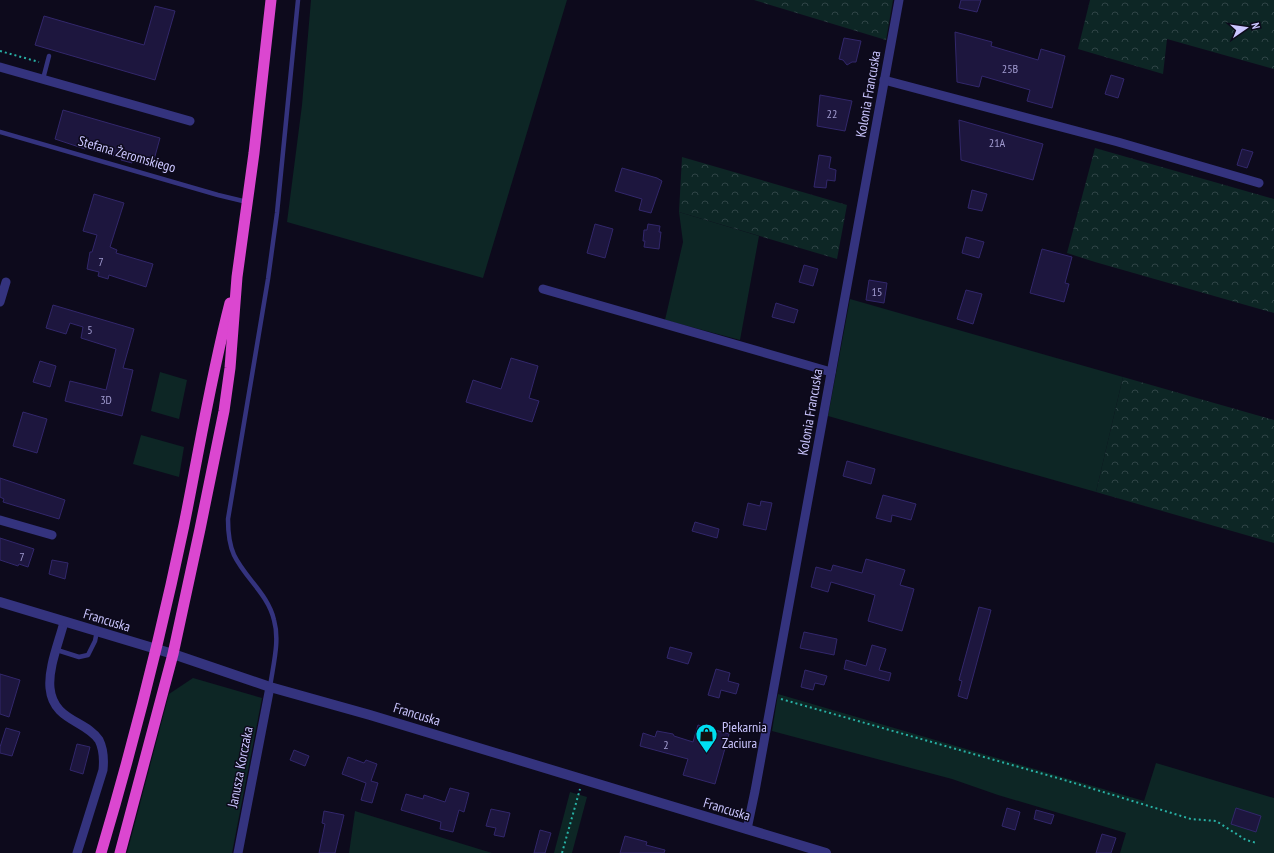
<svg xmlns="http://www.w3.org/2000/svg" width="1274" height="853" viewBox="0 0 1274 853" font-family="'PT Sans Narrow',sans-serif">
<defs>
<pattern id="forest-crowns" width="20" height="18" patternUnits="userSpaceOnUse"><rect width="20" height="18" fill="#0d2625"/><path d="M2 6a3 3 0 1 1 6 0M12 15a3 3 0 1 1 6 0" fill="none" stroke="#2f4446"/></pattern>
</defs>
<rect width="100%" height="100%" fill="#0d0a1c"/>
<g fill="#0d2625">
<polygon points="311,0 567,0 483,278 287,222 302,105"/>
<polygon points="679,212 759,236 740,340 665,320 683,242"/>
<polygon points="850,299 1123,377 1096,492 828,416"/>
<polygon points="160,372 187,380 179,419 151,411"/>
<polygon points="141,435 184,447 179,477 133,464"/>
<polygon points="193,678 262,698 232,853 127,853 169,694"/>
<polygon points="778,694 1144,801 1156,763 1274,798 1274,853 1120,853 1126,833 998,795 952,779 772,731"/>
<polygon points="570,792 587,797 572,853 554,853"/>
<polygon points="355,811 492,853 349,853"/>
</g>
<g fill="url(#forest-crowns)">
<polygon points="754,0 893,0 886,40"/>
<polygon points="1090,0 1274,0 1274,69 1167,39 1163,74 1078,49"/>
<polygon points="1095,148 1274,199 1274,313 1095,262 1067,253"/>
<polygon points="682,157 847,205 837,259 679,212"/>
<polygon points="1123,377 1274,420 1274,543 1096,492"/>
</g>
<g fill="#1d163e" stroke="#32276b">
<polygon points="961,0 981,0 977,12 959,8"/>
<polygon points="155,6 175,11 155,80 35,45 44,16 144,45"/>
<polygon points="955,32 992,42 991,46 1038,60 1041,49 1065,56 1052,108 1027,101 1030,90 982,76 979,87 957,82"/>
<polygon points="844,38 861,41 856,62 852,62 847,65 843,60 839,59"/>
<polygon points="1111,75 1124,79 1118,98 1105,94"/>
<polygon points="820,95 852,101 845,131 817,126"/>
<polygon points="63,110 160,138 152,167 132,161 132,163 121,160 122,158 85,148 85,149 55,139"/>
<polygon points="959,120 1043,144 1033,180 961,160"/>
<polygon points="1242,149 1253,152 1247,168 1237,165"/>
<polygon points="819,155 831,157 829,168 836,170 835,181 827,180 826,188 814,187"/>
<polygon points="622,168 657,178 662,181 651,213 639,210 642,199 615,191"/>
<polygon points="972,190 987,194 982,211 968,208"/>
<polygon points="94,194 124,203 110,247 117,250 116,253 153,264 146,287 109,275 108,279 98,276 99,272 87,269 90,252 92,252 97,235 83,231"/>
<polygon points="595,224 613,229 605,258 587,253"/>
<polygon points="648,224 660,226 659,232 661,232 659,249 644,247 645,241 643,241 644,230 647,230"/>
<polygon points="966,237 984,242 979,258 962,253"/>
<polygon points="1042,249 1072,257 1065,283 1069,284 1064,302 1030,293"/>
<polygon points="804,265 818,269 813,286 799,282"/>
<polygon points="869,280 887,283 884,303 866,300"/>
<polygon points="966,290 982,294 973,324 957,319"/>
<polygon points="776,303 798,310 794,323 772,317"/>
<polygon points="53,305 134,329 123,368 133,370 122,416 65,401 70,381 106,390 116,349 81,338 83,327 70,323 66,334 46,328"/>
<polygon points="511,358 538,366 529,398 539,401 532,422 466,402 473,380 501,389"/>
<polygon points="40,361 56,366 50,387 33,382"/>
<polygon points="23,412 47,419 37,453 13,446"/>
<polygon points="847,461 875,469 871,484 843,476"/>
<polygon points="0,478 65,500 59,519 3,502 4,499 0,497"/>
<polygon points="883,495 916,504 911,520 892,515 891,522 876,518"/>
<polygon points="761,501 772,503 766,530 743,525 748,503 760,506"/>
<polygon points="695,522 719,529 717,538 692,531"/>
<polygon points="0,538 34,549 28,567 19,564 18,566 0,560"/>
<polygon points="866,559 905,570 900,585 914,589 902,631 868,621 875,595 831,582 828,592 811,587 816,567 831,571 833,565 862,573"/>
<polygon points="52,560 68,563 65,579 49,574"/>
<polygon points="979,607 991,610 967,699 958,696 962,681 959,680"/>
<polygon points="804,632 837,639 834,655 800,648"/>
<polygon points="872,645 886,649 879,670 891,673 889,681 844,669 846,660 866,666"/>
<polygon points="670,647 692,653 688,664 667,658"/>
<polygon points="716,669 730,673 728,681 739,684 736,694 721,690 719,698 708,695"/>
<polygon points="805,670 827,676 824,685 815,683 813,690 801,687"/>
<polygon points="0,674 20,680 9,717 0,714"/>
<polygon points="698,725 729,734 715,784 683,775 688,759 640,746 643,733 655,737 657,731 673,734 674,736 693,742"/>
<polygon points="6,728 20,732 12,756 0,753 0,747"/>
<polygon points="77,744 90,747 83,774 70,770"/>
<polygon points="294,750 309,756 305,766 290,760"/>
<polygon points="348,757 364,763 366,760 377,764 371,781 378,783 372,803 361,800 366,783 342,774"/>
<polygon points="450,788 469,793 464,812 459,810 453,832 440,829 441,822 401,810 406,794 423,799 424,795 445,802"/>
<polygon points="1007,808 1020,812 1015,830 1002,826"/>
<polygon points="1236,808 1261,816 1256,832 1231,824"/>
<polygon points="491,809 510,813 504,837 494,835 496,828 486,826"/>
<polygon points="1036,810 1054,815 1051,824 1034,819"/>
<polygon points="324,811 344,815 335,853 319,853 325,824 322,823"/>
<polygon points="540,830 551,833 545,853 534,853"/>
<polygon points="1102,834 1116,838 1111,853 1096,853"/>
<polygon points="625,836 647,842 646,845 665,850 664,853 620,853"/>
</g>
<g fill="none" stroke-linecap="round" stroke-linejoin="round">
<g stroke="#28b1a5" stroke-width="2" stroke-dasharray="2 3" stroke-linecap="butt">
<polyline points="0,51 39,62"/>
<polyline points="781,699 1061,779 1191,819 1216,821 1246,840 1257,843"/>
<polyline points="562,853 580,789"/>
</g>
<g stroke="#34337e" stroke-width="4.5">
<polyline points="43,79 49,56"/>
<polyline points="0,132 218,195 247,202"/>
<polyline points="57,650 79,657 88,655 95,641 97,631"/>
<path d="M270 687C273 665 280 641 274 620 268 594 245 578 234 555 229 544 228 531 228 519L268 279 277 213 298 0"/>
</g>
<g stroke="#34337e" stroke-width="9">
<polyline points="0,67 190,121"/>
<polyline points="884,80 1118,142 1259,183"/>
<polyline points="543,289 831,372"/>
<polyline points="0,302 6,282"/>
<polyline points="0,520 52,535"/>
<path d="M64 622C59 642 48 668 50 688 53 721 86 720 99 740 104 750 104 760 103 770L77 853"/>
<polyline points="747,829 755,791 899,0"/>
<polyline points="238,853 270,687"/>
</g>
<polyline stroke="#34337e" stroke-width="10" points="0,602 173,654 270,687 370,715 826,853"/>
<g stroke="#db47d0" stroke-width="11">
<path d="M101 853C133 745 161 635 184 525 199 451 211 376 230 303"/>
<polyline points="120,853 173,654 200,529 224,411 230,368 237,277 254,153 271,0"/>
</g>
</g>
<defs>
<symbol id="shop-pin" viewBox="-11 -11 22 30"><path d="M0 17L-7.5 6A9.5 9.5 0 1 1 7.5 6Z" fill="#00dff1" stroke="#0d0a1c"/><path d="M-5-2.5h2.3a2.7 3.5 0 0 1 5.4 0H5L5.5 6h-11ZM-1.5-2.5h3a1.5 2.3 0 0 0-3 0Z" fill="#111"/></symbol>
</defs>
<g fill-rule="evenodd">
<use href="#shop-pin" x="694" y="722" width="25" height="34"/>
</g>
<g text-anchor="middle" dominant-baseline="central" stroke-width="3" stroke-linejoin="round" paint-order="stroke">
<g font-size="12" fill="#a09acf">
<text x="1010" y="68">25B</text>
<text x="832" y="113">22</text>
<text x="997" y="142">21A</text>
<text x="101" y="261">7</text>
<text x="877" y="291">15</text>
<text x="90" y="329">5</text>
<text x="106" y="399">3D</text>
<text x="22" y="556">7</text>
<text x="666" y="744">2</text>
</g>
<g font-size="14" fill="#cbc6ff" stroke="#0d0a1c">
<text transform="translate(868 94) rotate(-80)">Kolonia Francuska</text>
<text transform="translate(127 154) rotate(16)">Stefana Żeromskiego</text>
<text transform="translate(810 412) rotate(-80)">Kolonia Francuska</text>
<text transform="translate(107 620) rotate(17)">Francuska</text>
<text transform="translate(417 714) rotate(17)">Francuska</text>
<text transform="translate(240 767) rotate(-79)">Janusza Korczaka</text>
<text transform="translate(727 809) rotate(17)">Francuska</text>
</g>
<g font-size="14" fill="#cbc6ff" stroke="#0d0a1c" text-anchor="start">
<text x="722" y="727">Piekarnia<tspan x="722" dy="16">Zaciura</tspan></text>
</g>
</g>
<g transform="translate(1246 28) rotate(77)" stroke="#0d0a1c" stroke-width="3" paint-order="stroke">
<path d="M0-3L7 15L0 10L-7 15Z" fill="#cbc6ff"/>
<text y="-6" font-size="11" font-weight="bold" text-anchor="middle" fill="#cbc6ff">N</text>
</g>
</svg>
